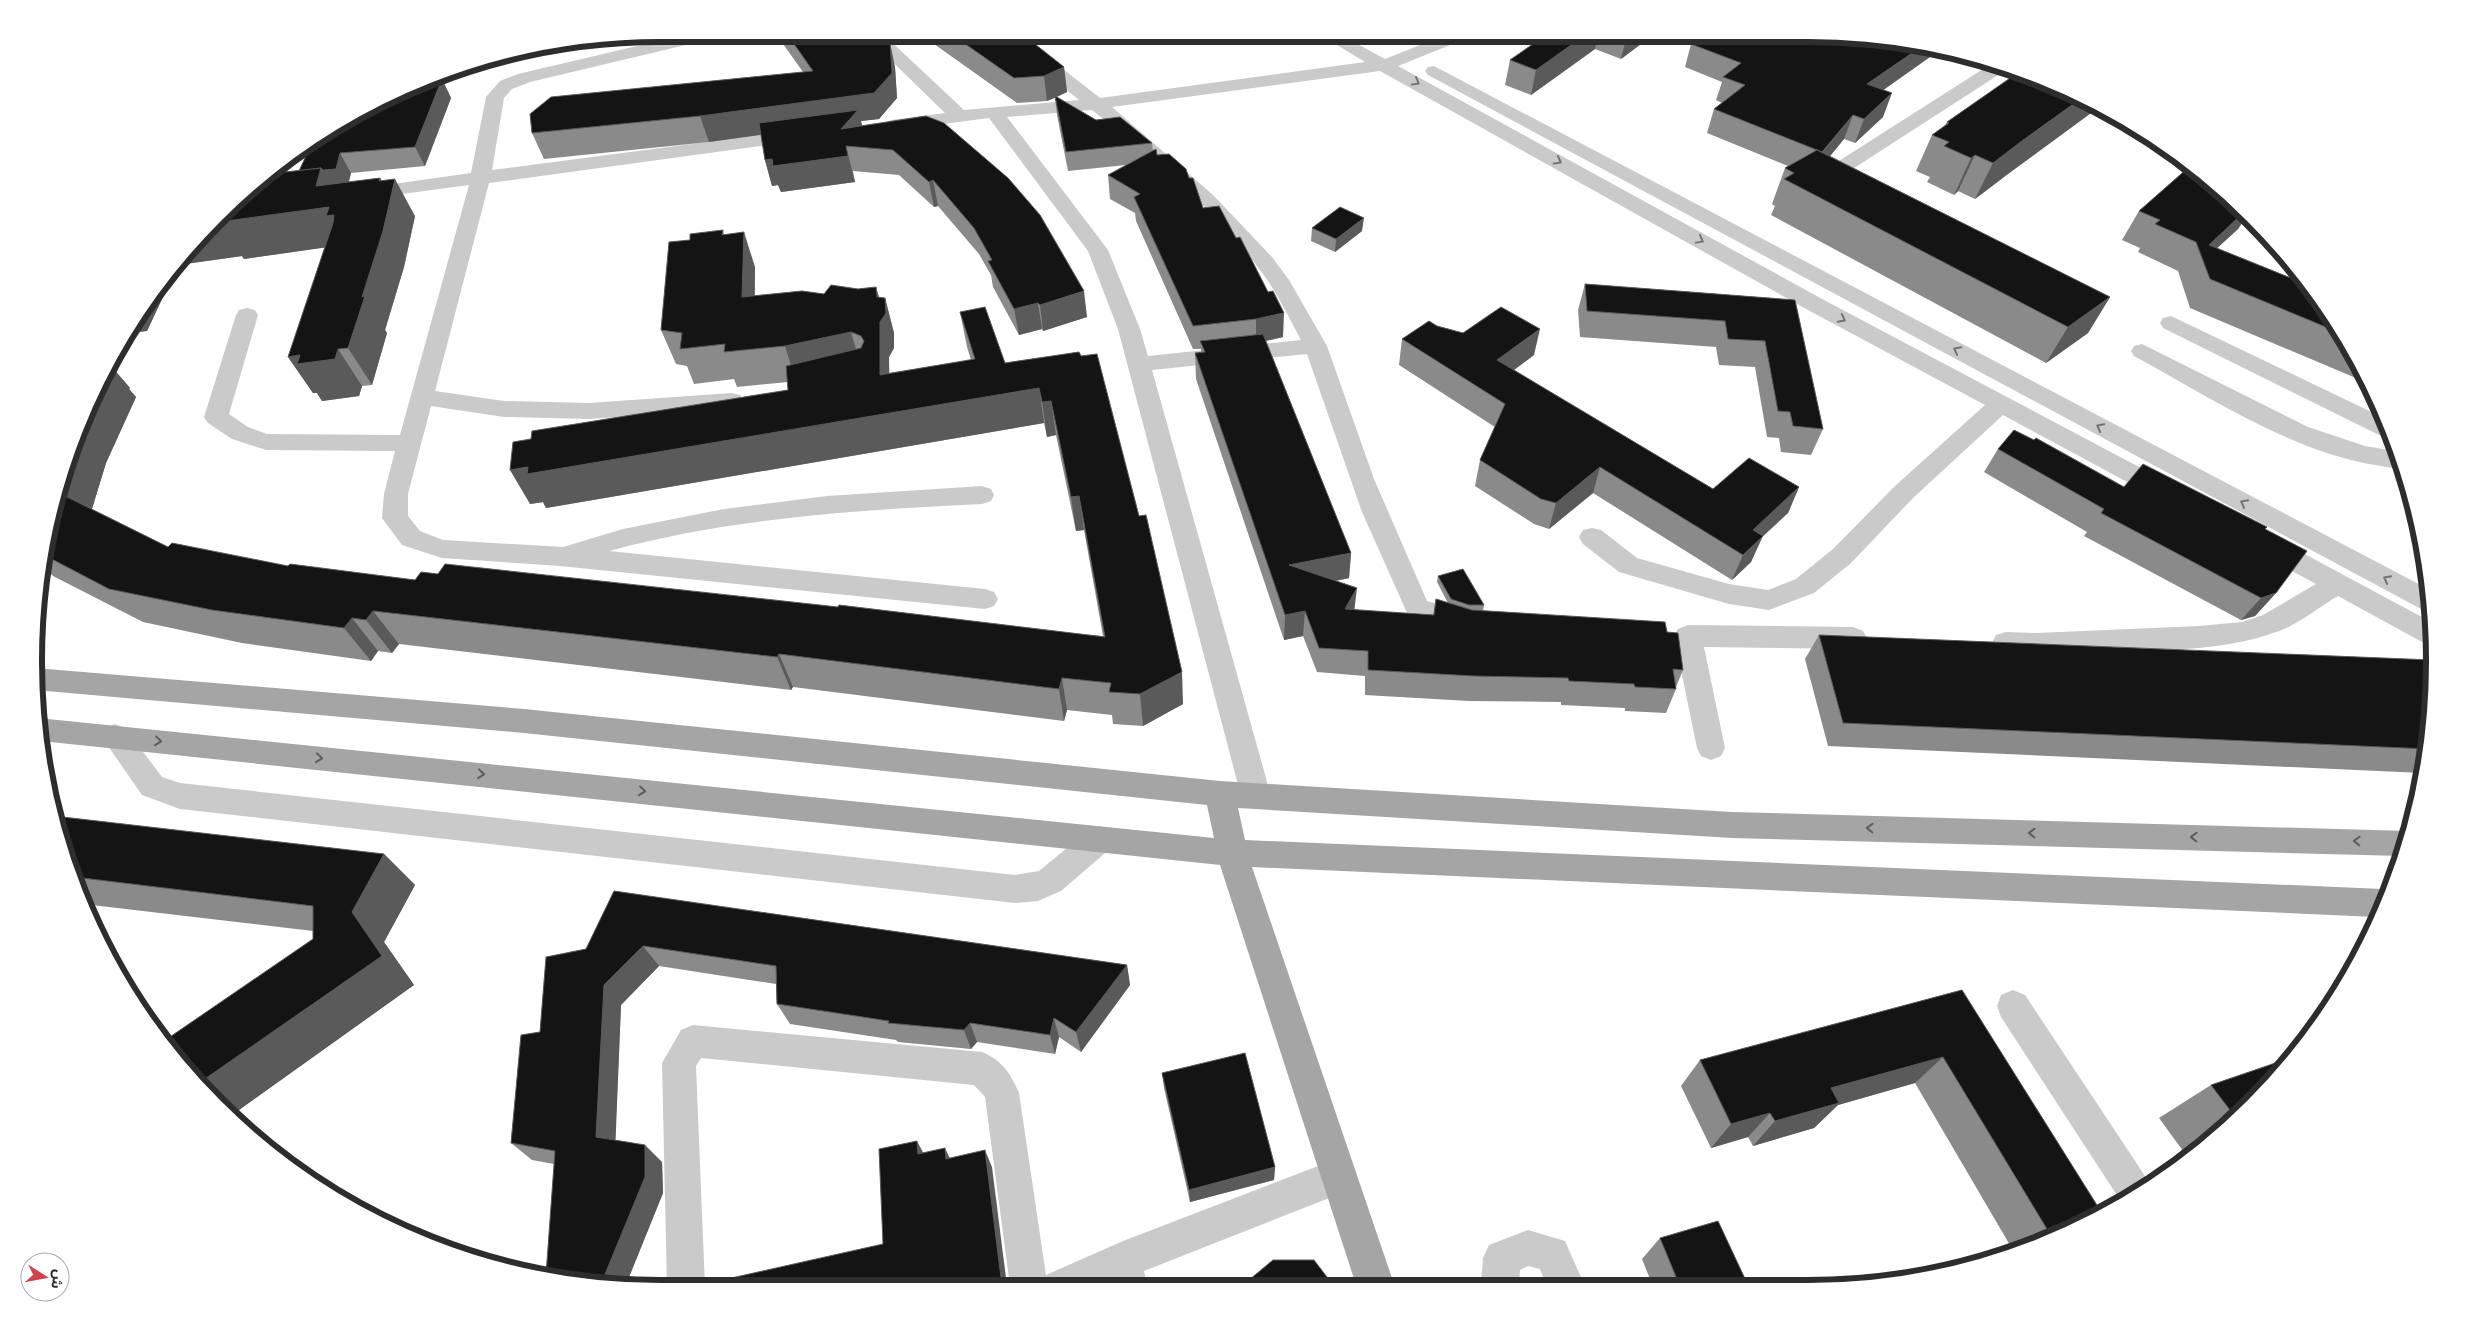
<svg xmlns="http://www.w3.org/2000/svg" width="2468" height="1322" viewBox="0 0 2468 1322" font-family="Inter,'Noto Sans Arabic',sans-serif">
<rect width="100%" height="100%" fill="#fff"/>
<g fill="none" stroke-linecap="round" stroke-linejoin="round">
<g fill="#cacaca" fill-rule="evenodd">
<path d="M688 34 694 35 697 39 694 43 530 82 512 89 504 98 492 170 798 130 805 132 808 136 805 140 489 183 435 391 504 401 589 403 732 393 740 395 744 401 740 407 732 409 589 419 504 417 431 406 408 494V516L420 531 443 540 563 547 623 529 724 509 827 496 982 486 991 489 994 495 991 501 982 504C857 510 730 518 609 551L985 589 994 592 998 599 994 606 985 609 560 566 442 558 402 545 382 518 384 494 395 451 266 450 232 439 208 423 204 417 236 315 239 310 247 308 255 310 258 315 229 414 248 427 267 434 400 435 469 185 365 199 358 197 355 193 358 189 471 173 486 97 500 81 518 74Z"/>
<path d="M864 34H883L964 110 1079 100 998 34H1018L1100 98 1365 62 1319 34 1341 35 1385 59 1445 35H1468L1465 39 1398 66 1824 300 2175 486 2178 492 2175 498 2166 501 2157 498 2003 415 1913 498 1851 563 1814 593 1769 610 1729 604 1619 572 1583 544 1579 537 1583 530 1592 528 1601 530 1637 558 1729 584 1768 590 1796 579 1833 549 1895 486 1985 405 1808 310 1380 71 1112 107 1213 195 1272 257 1289 280 1327 346 1374 479 1427 601 1479 616 1482 623 1479 630 1469 633 1408 615 1362 512 1307 354 1152 370 1271 796 1266 805 1256 809 1246 805 1241 796 1118 329 1088 251 989 118 898 130 891 128 889 124 891 120 945 113ZM1092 110C1153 158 1217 211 1263 274 1278 294 1289 318 1301 340L1148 356 1140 329 1108 250 1007 117Z"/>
<polygon points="1991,64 2006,70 1834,181 1827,183 1820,181 1817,177 1820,173"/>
<polygon points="1434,66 2428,589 2432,612 2421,609 1428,75 1425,71 1428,67"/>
<polygon points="2171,316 2382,417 2389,436 2379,435 2163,328 2160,323 2163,318"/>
<path d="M2142 344 2308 427 2365 446 2395 451 2401 468C2393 469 2383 466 2375 465 2288 450 2210 397 2134 356L2131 351 2134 346Z"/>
<path d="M2266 536 2275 538 2433 623 2432 645 2422 642 2338 596C2319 607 2299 624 2279 631 2220 653 2153 650 2091 652 2061 654 2025 660 1996 651L1992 643 1996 635 2006 632 2037 633 2199 626 2242 622 2263 615 2316 584 2257 552 2253 545 2257 538Z"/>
<polygon points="1688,625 1853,627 1863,631 1867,638 1863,645 1853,649 1704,647 1725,748 1721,756 1711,760 1701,756 1697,748 1674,636 1678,629"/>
<polygon points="115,724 125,728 162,777 180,783 1015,875 1039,871 1089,830 1100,826 1111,830 1115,839 1111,848 1061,891 1038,901 1015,903 180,809 142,795 101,736 105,728"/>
<polygon points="2013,990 2025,995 2151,1185 2120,1200 2001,1017 1997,1006 2001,995"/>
<path d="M693 1025 982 1052C1002 1060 1011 1074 1019 1093L1046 1275 1123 1241 1339 1158 1352 1163 1357 1176 1352 1189 1144 1271 1147 1285 1010 1286 985 1097 974 1085 701 1058 696 1066 705 1287H667L662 1063 681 1030Z"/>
<polygon points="1528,1230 1565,1241 1584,1284 1546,1284 1540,1269 1528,1266 1520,1270 1519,1284 1481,1284 1483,1258 1489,1245"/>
</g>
<polygon fill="#a5a5a5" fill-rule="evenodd" points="35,668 524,709 1220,781 1732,812 2408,831 2402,856 1732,838 1238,808 1245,840 2382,889 2388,891 2376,917 1252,867 1394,1284 1356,1285 1220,865 41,741 38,718 1214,838 1207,805 524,733 35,690"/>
</g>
<g fill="#8a8a8a">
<polygon points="776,34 882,34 895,67 897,98 879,119 861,121 862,126 926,116 1087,317 1043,331 1042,329 1019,335 993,287 991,275 979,254 938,206 934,207 899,175 853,171 855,182 781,192 778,185 772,186 765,160 761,135 709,142 544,159 532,133 803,72"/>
<polygon points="885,34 892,34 893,40"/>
<polygon points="920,34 1021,34 1064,67 1067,92 1057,97 1096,120 1152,143 1153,150 1157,155 1189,178 1203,208 1283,337 1266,341 1351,553 1349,578 1336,581 1354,610 1433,615 1436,599 1448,603 1437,582 1438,576 1484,605 1483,611 1667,632 1683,670 1676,687 1676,689 1666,713 1625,711 1625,708 1561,705 1561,702 1469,701 1365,695 1365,676 1317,672 1303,636 1284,640 1196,379 1195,353 1201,353 1201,349 1193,349 1136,221 1135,213 1110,199 1108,175 1126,165 1068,171 1057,115 1055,98 1047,101 1017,103"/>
<polygon points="1546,35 1653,35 1621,59 1595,49 1531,95 1505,85 1510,60"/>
<polygon points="1691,44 1884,90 1883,117 1855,143 1844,139 1830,156 2110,297 2088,333 2046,363 1771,215 1775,206 1772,204 1785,168 1788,166 1707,133 1714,109 1722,103 1716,100 1722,82 1685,67"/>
<polygon points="2016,74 2004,177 1975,199 1958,191 1954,195 1927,182 1930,177 1916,171 1932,135 1945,125 1947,122"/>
<polygon points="442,79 451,98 425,166 351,173 349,182 380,178 382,181 415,216 404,267 385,330 387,333 372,385 362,386 359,396 322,401 317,393 313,393 288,357 325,247 244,259 242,256 178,265 147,331 138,332 133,341 124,342 139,313 190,247 299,171 367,118"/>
<polygon points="2139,211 2246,217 2238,229 2217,248 2308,285 2370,384 2190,308 2178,271 2138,252 2140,248 2122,240"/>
<polygon points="1312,228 1362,231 1335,252 1311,241"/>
<polygon points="723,230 724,234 755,267 755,296 824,294 876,287 879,297 885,298 894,333 894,348 889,357 889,373 971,360 967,347 960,312 1005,363 1079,352 1183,704 1143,726 1113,724 1112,715 1067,710 1064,721 793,687 791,690 399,644 392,653 378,651 371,661 242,643 143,622 53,576 44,568 55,499 82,421 111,366 130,388 129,389 136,397 106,463 92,509 168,547 288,566 415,580 438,574 1103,636 1084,530 1076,531 1056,435 1047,437 1044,423 546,508 543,502 530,504 531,439 788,390 788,382 737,387 734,379 694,384 687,366 676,364 661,330 690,240"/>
<polygon points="1585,284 1795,300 1823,429 1811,455 1781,452 1779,438 1767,437 1755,367 1719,365 1716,347 1580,337 1578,310"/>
<polygon points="1437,326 1463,333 1534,355 1514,370 1713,489 1799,487 1788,513 1762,536 1751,562 1732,580 1593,493 1549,529 1534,524 1475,486 1480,460 1495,427 1399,365 1402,339"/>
<polygon points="1998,449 2265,529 2276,593 2255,616 2241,620 2084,536 2087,532 1984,472"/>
<polygon points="1819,635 2429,743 2422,773 1828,746 1805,659"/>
<polygon points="55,823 384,854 415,885 384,942 414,985 232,1115 190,1075 313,939 313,931 83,904"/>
<polygon points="614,891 1127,965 1130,985 1081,1052 1059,1037 1055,1054 977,1042 971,1049 898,1042 896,1040 790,1024 777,1004 776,984 659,966 621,1005 615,1140 662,1162 663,1193 625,1287 620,1287 554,1164 532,1160 511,1143 540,1032 586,949"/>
<polygon points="1962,990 2100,1210 2014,1252 1915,1083 1838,1105 1814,1128 1753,1146 1748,1137 1711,1148 1681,1086 1700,1060"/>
<polygon points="1162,1073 1275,1167 1274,1180 1190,1202 1164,1088"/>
<polygon points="2278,1075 2186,1155 2159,1118 2211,1085"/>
<polygon points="1660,1238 1747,1283 1652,1284 1642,1259"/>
</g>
<g fill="#5a5a5a">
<polygon points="1585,35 1598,35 1595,49 1531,95 1536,70"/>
<polygon points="1627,35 1653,35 1621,59"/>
<polygon points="890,42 895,67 897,98 879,119 861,121 864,135 846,146 855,182 781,192 778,185 772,186 765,160 772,159 841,129 846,123 709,142 700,116"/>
<polygon points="1921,47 1940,50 1858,108 1867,84"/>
<polygon points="1064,67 1067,92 1047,101 1044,76"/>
<polygon points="442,79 451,98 425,166 415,147"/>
<polygon points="1892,93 1883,117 1855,143 1864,119"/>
<polygon points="2079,100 2098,108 2004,177 1975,199 1993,163 2022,141"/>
<polygon points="1853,115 1844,139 1813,177 1822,153"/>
<polygon points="340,153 351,173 347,188 343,245 244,259 242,256 178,265 147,331 138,332 133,341 128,334 139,313 190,247 220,219 320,191 270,197 321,168"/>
<polygon points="1975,155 1958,191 1954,195 1971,158"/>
<polygon points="380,178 391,197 395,179 415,216 404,267 385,330 387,333 372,385 348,348 362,297"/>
<polygon points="933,180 938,206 934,207 929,182"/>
<polygon points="2243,213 2246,217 2238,229 2203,261 2209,245"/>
<polygon points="1364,218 1362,231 1335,252 1336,239"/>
<polygon points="744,232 755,267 754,332 742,297"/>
<polygon points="876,287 884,316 885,298 894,333 894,348 889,357 890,410 880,375"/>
<polygon points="1084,291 1087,317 1043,331 1040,305"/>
<polygon points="2110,297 2088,333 2046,363 2068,327"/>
<polygon points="1038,303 1042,329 1019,335 1014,309"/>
<polygon points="1284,313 1283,337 1256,343 1256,319"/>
<polygon points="1540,329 1534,355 1492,386 1497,360"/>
<polygon points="851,332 861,367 796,381 785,346"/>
<polygon points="338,349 362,386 359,396 322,401 317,393 313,393 288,357"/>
<polygon points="111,366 130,388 129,389 136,397 106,463 87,525 57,494 82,421"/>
<polygon points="1039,388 1044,423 546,508 543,502 530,504 510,470"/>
<polygon points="1051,401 1056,435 1047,437 1042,402"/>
<polygon points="1600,467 1593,493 1549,529 1556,503"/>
<polygon points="1799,487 1788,513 1742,556 1753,530"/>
<polygon points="1079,496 1084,530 1076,531 1071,497"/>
<polygon points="1763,536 1751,562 1732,580 1743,555"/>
<polygon points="1351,553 1349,578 1288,590 1289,565"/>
<polygon points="1357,588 1354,613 1345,609"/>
<polygon points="2276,593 2255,616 2241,620 2261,598"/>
<polygon points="373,611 399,644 392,653 366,620"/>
<polygon points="1305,611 1303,636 1284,640 1285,615"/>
<polygon points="352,618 378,651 371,661 344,628"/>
<polygon points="779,654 793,687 791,690 777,657"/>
<polygon points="1182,672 1183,704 1143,726 1140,694"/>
<polygon points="1062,678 1067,710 1064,721 1059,689"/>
<polygon points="384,854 415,885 384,942 414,985 232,1115 199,1083 352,912"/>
<polygon points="643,946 659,966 621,1005 615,1154 596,1137 604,985"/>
<polygon points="1127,965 1130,985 1081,1052 1076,1032"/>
<polygon points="1054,1018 1059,1037 1055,1054 1050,1035"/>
<polygon points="970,1023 977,1042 971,1049 964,1030"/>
<polygon points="1943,1057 1915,1083 1838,1105 1814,1128 1753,1146 1775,1121 1831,1088"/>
<polygon points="1770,1113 1748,1137 1711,1148 1731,1124"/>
<polygon points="917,1141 926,1158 918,1154"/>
<polygon points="645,1145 662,1162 663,1193 625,1287 620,1287 601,1284"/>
<polygon points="945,1148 953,1165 946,1159"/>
<polygon points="985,1150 992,1167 1007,1286 966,1286"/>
<polygon points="1275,1167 1274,1180 1190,1202 1189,1190"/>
</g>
<g fill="#141414" stroke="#5a5a5a">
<polygon points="787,34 882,34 890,42 892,73 874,93 700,116 532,133 530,114 551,97 813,71"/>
<polygon points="951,34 1021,34 1031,41 1064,67 1044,76 1014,78"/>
<polygon points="1546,35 1585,35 1536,70 1510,60"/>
<polygon points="1706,35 1848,35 1921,47 1867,84 1892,93 1864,119 1853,115 1822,152 1714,109 1745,85 1723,77 1741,63 1691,44"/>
<polygon points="2016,74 2079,100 2022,141 1993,163 1975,155 1971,158 1944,146 1949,142 1932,135 1949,123 1947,122"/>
<polygon points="442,79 415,147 340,153 336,169 323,170 321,168 299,171 313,141 345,120 367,118 371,107 430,80"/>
<polygon points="1055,96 1096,120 1120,117 1152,143 1066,152"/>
<polygon points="858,110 841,129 926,116 944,123 1008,178 1040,215 1084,291 1040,305 1038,303 1014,309 988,261 992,260 974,228 933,180 929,182 893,150 846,146 848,156 773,166 772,159 765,160 759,123"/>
<polygon points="1156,149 1157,155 1169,154 1186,169 1189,178 1193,178 1203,208 1219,206 1236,238 1240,237 1268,292 1273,291 1284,313 1256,319 1193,326 1134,197 1140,194 1108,175"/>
<polygon points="1817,150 2110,297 2068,327 1784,179 1794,173 1785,168"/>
<polygon points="2189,167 2220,189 2243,213 2209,245 2308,285 2338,332 2210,279 2196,242 2155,224 2160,220 2139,211"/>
<polygon points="321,168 316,186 380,178 379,181 395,179 383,231 362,297 365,296 348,348 338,349 335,359 297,364 300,355 288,357 333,223 334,215 326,216 329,207 219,222 220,219 267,174"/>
<polygon points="1340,207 1364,218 1336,239 1312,228"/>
<polygon points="723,230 722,235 744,232 742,297 802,291 824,294 831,285 858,289 876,287 877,297 885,298 886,313 880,322 880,375 975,359 960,312 985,307 1005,363 1079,352 1081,356 1097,354 1139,516 1146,515 1182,672 1140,694 1109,692 1111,683 1062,678 1059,689 779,654 777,657 373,611 366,620 352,618 344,628 212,610 109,589 46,556 55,499 57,492 168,547 172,543 288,566 290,564 415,580 421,572 438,574 445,564 838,607 839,605 1105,637 1079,496 1071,497 1051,401 1042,402 1039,388 527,474 528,467 510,470 513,442 531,439 532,431 788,390 786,366 861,348 864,341 861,336 851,332 785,346 724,352 725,344 680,349 682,333 661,330 669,242 690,240 690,234"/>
<polygon points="1585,284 1795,300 1823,429 1793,426 1790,412 1778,411 1765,341 1728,339 1725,321 1587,311"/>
<polygon points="1501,307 1540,329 1497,360 1713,489 1749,458 1799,487 1753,530 1763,536 1743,555 1600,467 1556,503 1541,499 1480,460 1505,404 1402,339 1429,321 1437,326 1463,333"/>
<polygon points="1263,334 1351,553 1289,565 1357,588 1345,609 1434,615 1436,599 1472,610 1665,622 1667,632 1678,633 1683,670 1673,669 1676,689 1635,687 1634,684 1569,681 1568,678 1474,676 1368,670 1368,651 1319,648 1305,611 1285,615 1195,353 1205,352 1200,341"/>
<polygon points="2014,430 2034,440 2036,438 2124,487 2143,464 2267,527 2265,529 2307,551 2276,593 2261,598 2101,513 2104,509 1998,449"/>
<polygon points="1463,569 1484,605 1469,605 1451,599 1438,576"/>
<polygon points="1819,635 2432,660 2429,743 2428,749 1843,723"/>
<polygon points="54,816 384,854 352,912 382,956 199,1083 190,1075 164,1041 313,939 313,906 74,877 55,823"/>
<polygon points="614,891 1127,965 1076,1032 1054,1018 1050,1035 970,1023 964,1030 888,1023 889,1021 777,1004 776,966 643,946 604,985 596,1137 645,1145 645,1177 601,1284 546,1275 555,1151 511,1143 521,1035 540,1032 546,957 586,949"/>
<polygon points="1962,990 2100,1210 2050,1234 1943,1057 1831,1088 1839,1103 1775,1121 1770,1113 1731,1124 1700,1060"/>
<polygon points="1245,1053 1275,1167 1189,1190 1162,1073"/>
<polygon points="2290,1058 2278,1075 2233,1114 2211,1085"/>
<polygon points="917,1141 918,1154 945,1148 946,1159 985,1150 1001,1278 966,1286 718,1287 718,1281 883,1244 879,1149"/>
<polygon points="1718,1221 1747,1283 1679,1284 1660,1238"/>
<polygon points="1273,1260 1314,1260 1333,1285 1243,1285"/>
</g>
<defs><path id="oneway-chevron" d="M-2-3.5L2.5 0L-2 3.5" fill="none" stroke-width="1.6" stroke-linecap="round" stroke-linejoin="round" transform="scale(1.25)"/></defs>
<g stroke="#747474">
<use href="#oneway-chevron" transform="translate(1416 82) rotate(29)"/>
<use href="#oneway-chevron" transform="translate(1558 161) rotate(29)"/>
<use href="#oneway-chevron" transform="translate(1700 240) rotate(29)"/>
<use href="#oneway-chevron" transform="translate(1842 319) rotate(28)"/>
<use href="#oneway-chevron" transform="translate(1957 350) rotate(-152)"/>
<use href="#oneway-chevron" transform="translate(2100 427) rotate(-152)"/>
<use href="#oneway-chevron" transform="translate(2244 503) rotate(-152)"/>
<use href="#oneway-chevron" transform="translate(2387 579) rotate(-152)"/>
</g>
<g stroke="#5d5d5d">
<use href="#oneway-chevron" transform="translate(158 741) rotate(6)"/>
<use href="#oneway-chevron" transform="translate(319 758) rotate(6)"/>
<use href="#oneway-chevron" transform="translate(481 774) rotate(6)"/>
<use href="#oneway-chevron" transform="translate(642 791) rotate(6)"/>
<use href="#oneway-chevron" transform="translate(1870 828) rotate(-178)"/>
<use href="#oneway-chevron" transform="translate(2032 833) rotate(-178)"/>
<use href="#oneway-chevron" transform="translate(2194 837) rotate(-178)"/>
<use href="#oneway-chevron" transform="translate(2357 841) rotate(-178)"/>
</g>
<path d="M0 0H2468V1322H0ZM660 42H1808A618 618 0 0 1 2426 660V662A618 618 0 0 1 1808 1280H660A618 618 0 0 1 42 662V660A618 618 0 0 1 660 42Z" fill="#fff" fill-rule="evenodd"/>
<path fill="none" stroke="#2d2d2d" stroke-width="6" d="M660 42H1808A618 618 0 0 1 2426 660V662A618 618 0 0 1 1808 1280H660A618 618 0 0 1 42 662V660A618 618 0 0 1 660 42Z"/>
<g transform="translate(45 1277) rotate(101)"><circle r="24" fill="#ffffff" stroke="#ababab"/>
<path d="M0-4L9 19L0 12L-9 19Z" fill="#d0434d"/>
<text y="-8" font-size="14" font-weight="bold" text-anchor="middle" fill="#2d2d2d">ش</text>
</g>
</svg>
